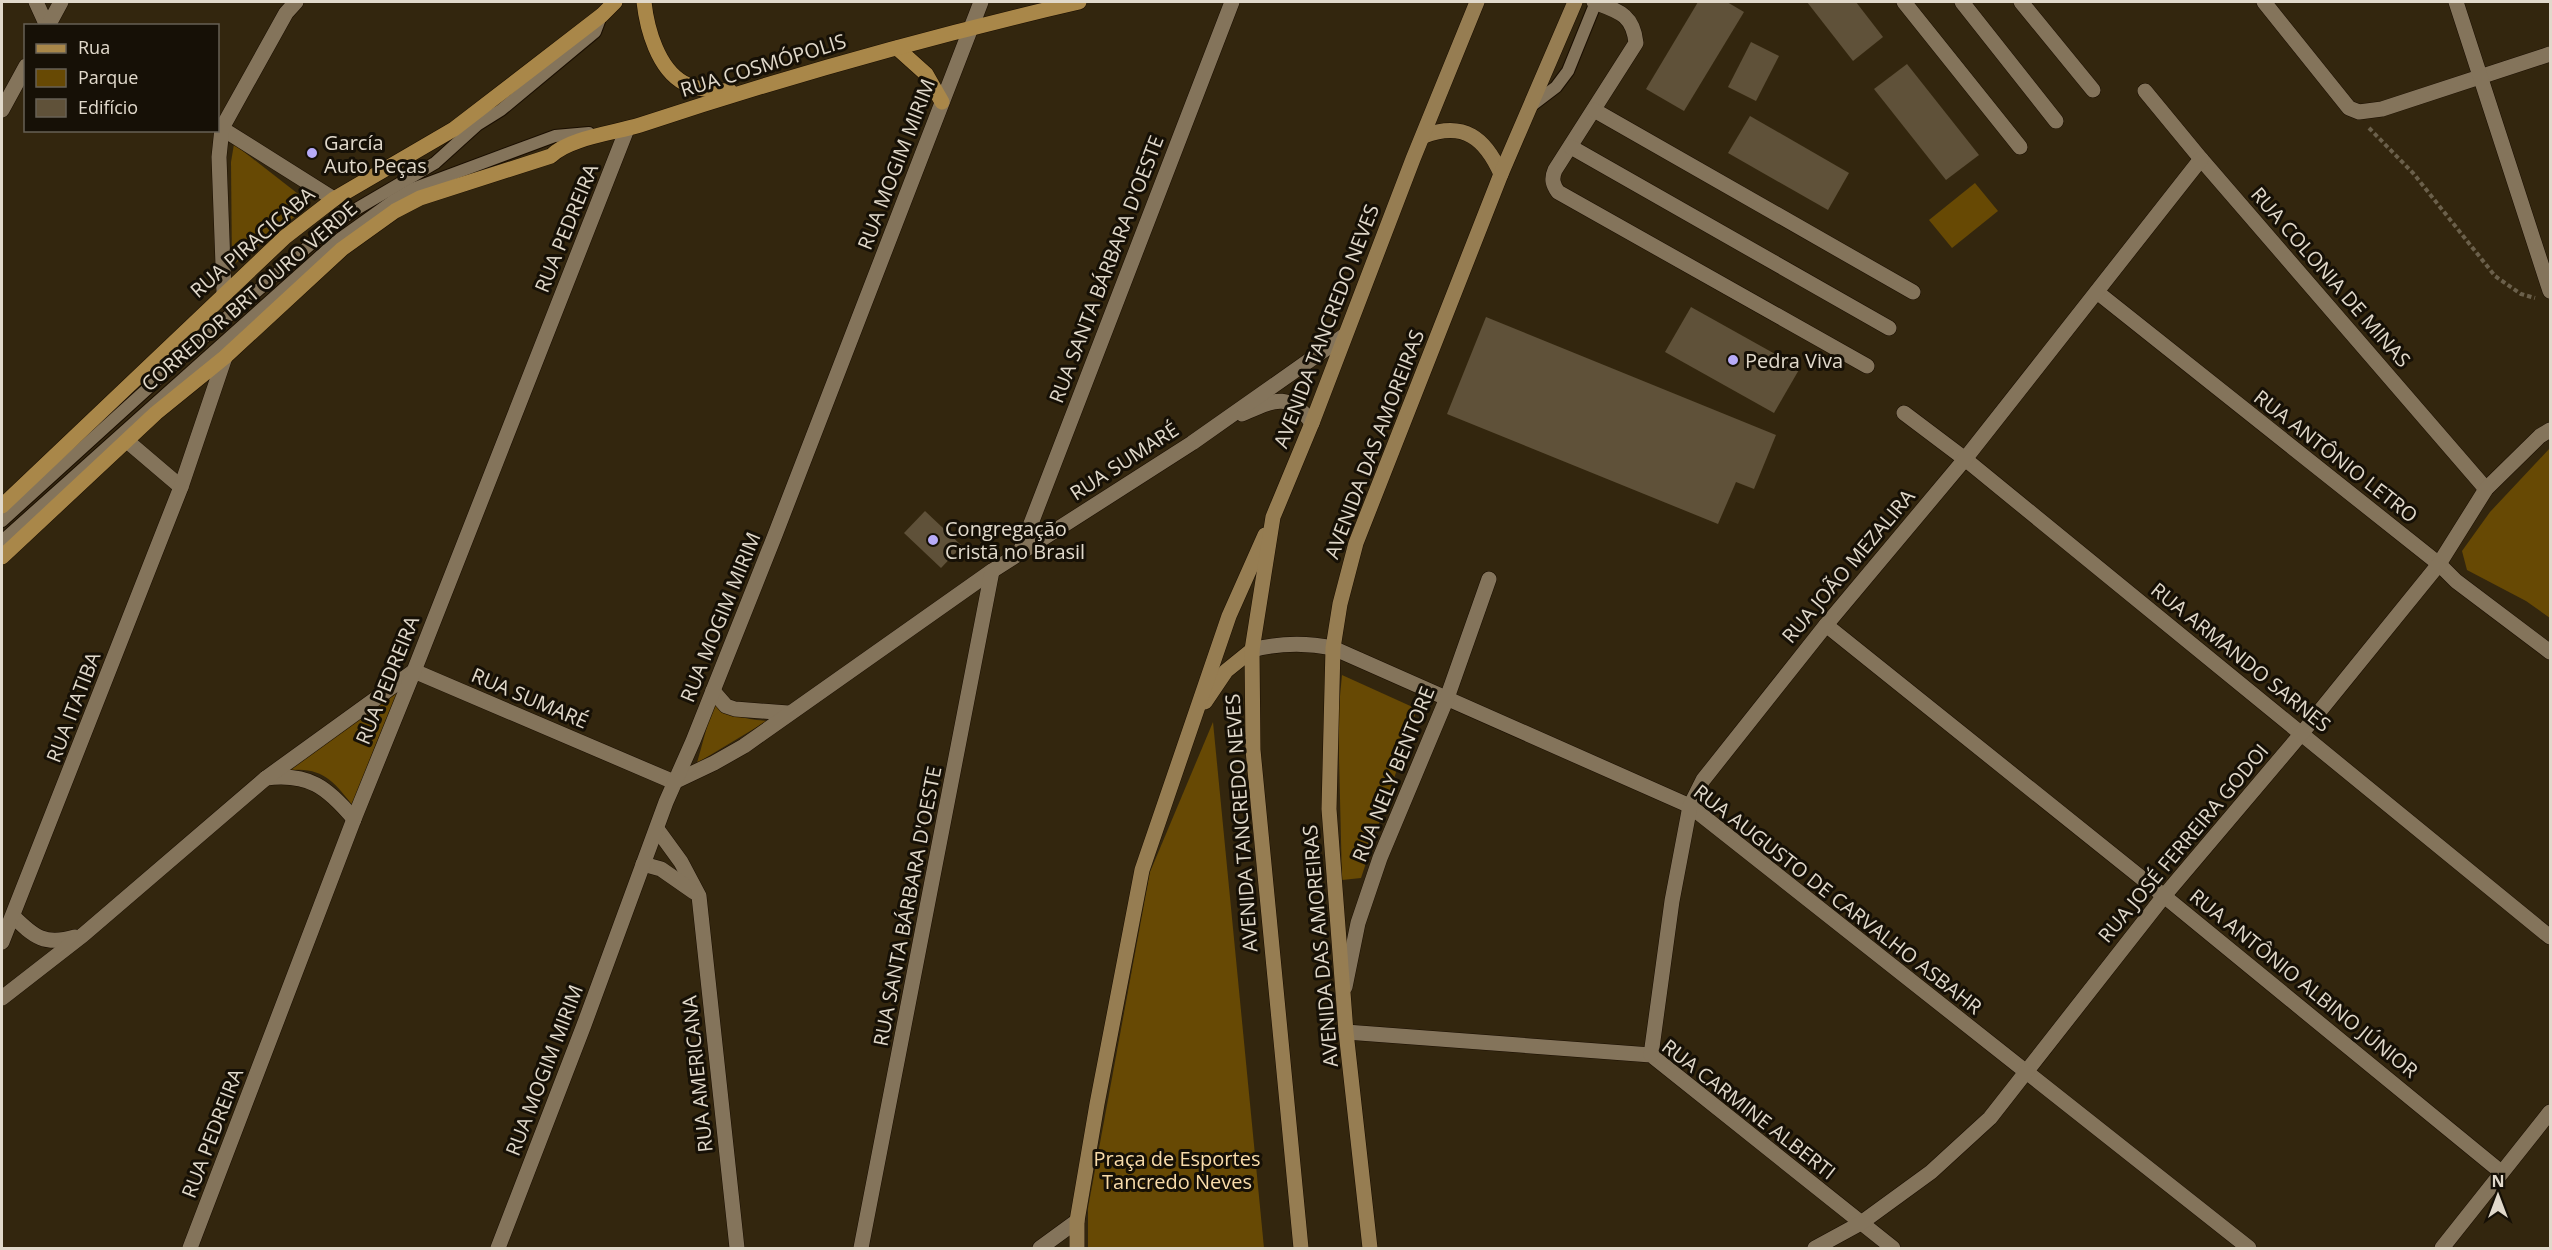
<svg xmlns="http://www.w3.org/2000/svg" width="2552" height="1250" viewBox="0 0 2552 1250" font-family="'Open Sans',sans-serif">
<rect width="100%" height="100%" fill="#33260e"/>
<g fill="#674904">
<polygon points="234,144 311,204 232,266 231,162"/>
<polygon points="1975,183 1998,211 1952,248 1929,220"/>
<polygon points="2550,448 2550,618 2526,601 2467,570 2462,551 2490,512"/>
<polygon points="1342,675 1417,709 1361,878 1342,880 1338,717"/>
<path d="M401 690 353 806C334 781 320 765 286 771Z"/>
<path d="M714 701C727 717 747 719 767 721L697 763Z"/>
<polygon points="1213,722 1264,1248 1088,1248 1088,1208 1150,872"/>
</g>
<g fill="#5f5139">
<polygon points="1698,2 1727,2 1744,12 1684,111 1646,89"/>
<polygon points="1807,2 1856,2 1883,37 1853,61"/>
<polygon points="1751,42 1779,56 1756,101 1728,87"/>
<polygon points="1907,64 1979,155 1946,180 1874,89"/>
<polygon points="1750,116 1849,173 1828,210 1728,153"/>
<polygon points="1691,307 1800,368 1774,413 1665,352"/>
<polygon points="1486,317 1776,435 1754,489 1736,482 1718,524 1447,414"/>
<polygon points="925,511 962,546 941,568 904,533"/>
</g>
<g fill="none" stroke-linecap="round" stroke-linejoin="round">
<defs>
<g id="lane">
<polyline points="1531,106 1556,87 1568,71 1596,2"/>
<polyline points="2,521 201,340 327,230 353,211 435,163 477,125 501,110 595,32 601,16"/>
<polyline points="2,541 337,241 393,201 415,188 555,136 589,133"/>
</g>
<g id="street">
<polyline points="36,2 47,26"/>
<path d="M1594 2C1618 11 1633 14 1636 43L1555 170C1551 179 1553 185 1558 192L1867 366"/>
<polyline points="1904,2 2020,147"/>
<polyline points="1962,2 2056,121"/>
<polyline points="2021,2 2093,90"/>
<polyline points="2264,2 2349,108 2359,112 2382,109 2550,54"/>
<polyline points="2456,2 2550,291"/>
<polyline points="48,26 61,2"/>
<polyline points="2145,91 2201,159 2486,489"/>
<polyline points="2,110 26,66"/>
<polyline points="1594,110 1913,292"/>
<polyline points="218,126 334,199"/>
<polyline points="1571,147 1889,328"/>
<polyline points="224,292 219,157 222,128 286,13 296,2"/>
<polyline points="2097,292 2439,564 2456,581 2550,652"/>
<polyline points="1904,413 1965,459 2550,937"/>
<path d="M1242 414C1274 400 1288 391 1312 423"/>
<polyline points="127,441 181,487"/>
<polyline points="1020,552 1232,2"/>
<polyline points="1826,625 2164,896 2501,1172"/>
<path d="M1252 650C1279 643 1304 642 1333 648L1690 806 2249 1248"/>
<polyline points="713,691 726,706 735,709 788,713"/>
<path d="M266 778C309 773 327 787 354 819"/>
<polyline points="657,829 681,862 699,896 737,1248"/>
<polyline points="643,864 661,869 694,892"/>
<path d="M13 916C34 937 45 946 75 937"/>
<polyline points="2,942 181,487 225,357"/>
<polyline points="1345,987 1358,923 1380,858 1447,698 1489,579"/>
<polyline points="2,998 83,935 266,778 414,671 674,782 714,763 744,746 992,571 1192,443 1344,336"/>
<polyline points="1346,1032 1651,1055 1893,1248"/>
<polyline points="1651,1055 1672,901 1690,806 1703,780 1826,625 1965,459 2201,159"/>
<polyline points="190,1248 354,819 414,671 627,129"/>
<polyline points="498,1248 584,1025 666,802 693,741 775,535 981,2"/>
<polyline points="861,1248 992,571"/>
<polyline points="1040,1248 1077,1221"/>
<polyline points="1815,1248 1861,1223 1931,1172 1990,1118 2164,896 2302,733 2439,564 2486,489 2540,436 2550,430"/>
<polyline points="2442,1248 2550,1112"/>
</g>
<g id="secondary">
<path d="M1424 136C1464 121 1485 138 1501 174"/>
<polyline points="1205,702 1226,671 1252,650"/>
<polyline points="1077,1248 1077,1221 1097,1104 1142,870 1229,616 1265,535"/>
<polyline points="1301,1248 1253,750 1252,650 1273,517 1312,423 1413,159 1477,2"/>
<polyline points="1370,1248 1346,1032 1329,809 1333,648 1340,604 1356,543 1501,174 1575,2"/>
</g>
<g id="primary">
<path d="M644 2C647 29 658 69 684 83 698 90 715 91 730 91"/>
<polyline points="897,48 926,74 942,102"/>
<polyline points="2,506 285,237 334,199 454,129 602,15 615,2"/>
<path d="M2 557 156 413 225 357 342 249 395 211 420 198 551 156C569 138 614 133 640 125 785 77 931 36 1079 2"/>
</g>
</defs>
<use href="#lane" stroke="#1a0e00" stroke-width="14"/>
<use href="#street" stroke="#1a0e00" stroke-width="16"/>
<use href="#secondary" stroke="#1a0e00" stroke-width="16"/>
<use href="#primary" stroke="#1a0e00" stroke-width="16"/>
<polyline stroke="#6b604b" stroke-width="4" stroke-dasharray="4.5 3" stroke-linecap="butt" points="2369,128 2413,173 2495,276 2521,294 2535,298"/>
<use href="#lane" stroke="#84745b" stroke-width="12"/>
<use href="#street" stroke="#84745b" stroke-width="15"/>
<use href="#secondary" stroke="#967d52" stroke-width="15"/>
<use href="#primary" stroke="#a98749" stroke-width="15"/>
</g>
<g fill="#b7abf8" stroke="#161006" stroke-width="2">
<circle cx="312" cy="153" r="6"/>
<circle cx="1733" cy="360" r="6"/>
<circle cx="933" cy="540" r="6"/>
</g>
<g text-anchor="middle" dominant-baseline="central" stroke-width="6" stroke-linejoin="round" paint-order="stroke">
<g font-size="20" fill="#e1d9cb" stroke="#161006">
<text transform="translate(763 65) rotate(-17)">RUA COSMÓPOLIS</text>
<text transform="translate(896 164) rotate(-69)">RUA MOGIM MIRIM</text>
<text transform="translate(566 228) rotate(-68)">RUA PEDREIRA</text>
<text transform="translate(252 242) rotate(-41)">RUA PIRACICABA</text>
<text transform="translate(1106 269) rotate(-69)">RUA SANTA BÁRBARA D'OESTE</text>
<text transform="translate(2331 277) rotate(49)">RUA COLONIA DE MINAS</text>
<text transform="translate(249 296) rotate(-41)">CORREDOR BRT OURO VERDE</text>
<text transform="translate(1326 326) rotate(-69)">AVENIDA TANCREDO NEVES</text>
<text transform="translate(1374 444) rotate(-69)">AVENIDA DAS AMOREIRAS</text>
<text transform="translate(2336 456) rotate(38)">RUA ANTÔNIO LETRO</text>
<text transform="translate(1124 461) rotate(-33)">RUA SUMARÉ</text>
<text transform="translate(1848 566) rotate(-50)">RUA JOÃO MEZALIRA</text>
<text transform="translate(720 617) rotate(-68)">RUA MOGIM MIRIM</text>
<text transform="translate(2241 657) rotate(39)">RUA ARMANDO SARNES</text>
<text transform="translate(387 680) rotate(-68)">RUA PEDREIRA</text>
<text transform="translate(530 698) rotate(23)">RUA SUMARÉ</text>
<text transform="translate(73 707) rotate(-69)">RUA ITATIBA</text>
<text transform="translate(1393 774) rotate(-68)">RUA NELY BENTORE</text>
<text transform="translate(1241 823) rotate(-94)">AVENIDA TANCREDO NEVES</text>
<text transform="translate(2183 843) rotate(-50)">RUA JOSÉ FERREIRA GODOI</text>
<text transform="translate(1838 899) rotate(38)">RUA AUGUSTO DE CARVALHO ASBAHR</text>
<text transform="translate(907 906) rotate(-79)">RUA SANTA BÁRBARA D'OESTE</text>
<text transform="translate(1320 946) rotate(-95)">AVENIDA DAS AMOREIRAS</text>
<text transform="translate(2304 983) rotate(39)">RUA ANTÔNIO ALBINO JÚNIOR</text>
<text transform="translate(544 1070) rotate(-69)">RUA MOGIM MIRIM</text>
<text transform="translate(697 1074) rotate(-96)">RUA AMERICANA</text>
<text transform="translate(1749 1109) rotate(38)">RUA CARMINE ALBERTI</text>
<text transform="translate(212 1133) rotate(-69)">RUA PEDREIRA</text>
</g>
<g font-size="20" fill="#e1d9cb" stroke="#161006" text-anchor="start">
<text x="324" y="142">García<tspan x="324" dy="23">Auto Peças</tspan></text>
<text x="1745" y="360">Pedra Viva</text>
<text x="945" y="528">Congregação<tspan x="945" dy="23">Cristã no Brasil</tspan></text>
</g>
<g font-size="20" fill="#f9dcaa" stroke="#161006">
<text x="1177" y="1158">Praça de Esportes<tspan x="1177" dy="23">Tancredo Neves</tspan></text>
</g>
</g>
<rect width="2552" height="1250" fill="none" stroke="#e1d9cb" stroke-width="6"/>
<rect x="24" y="24" width="195" height="108" fill="#161006" stroke="#676055" stroke-width="1.5"/>
<rect x="36" y="44" width="30" height="9" fill="#a98749" stroke="#676055" stroke-width="1.5"/>
<text x="78" y="54" font-size="18" fill="#e1d9cb">Rua</text>
<rect x="36" y="69" width="30" height="18" fill="#674904" stroke="#676055" stroke-width="1.5"/>
<text x="78" y="84" font-size="18" fill="#e1d9cb">Parque</text>
<rect x="36" y="99" width="30" height="18" fill="#5f5139" stroke="#676055" stroke-width="1.5"/>
<text x="78" y="114" font-size="18" fill="#e1d9cb">Edifício</text>
<g transform="translate(2498 1196)" stroke="#161006" stroke-width="4.5" paint-order="stroke">
<path d="M0-4.5L10 22L0 15L-10 22Z" fill="#e1d9cb"/>
<text y="-9" font-size="16" font-weight="bold" text-anchor="middle" fill="#e1d9cb">N</text>
</g>
</svg>
